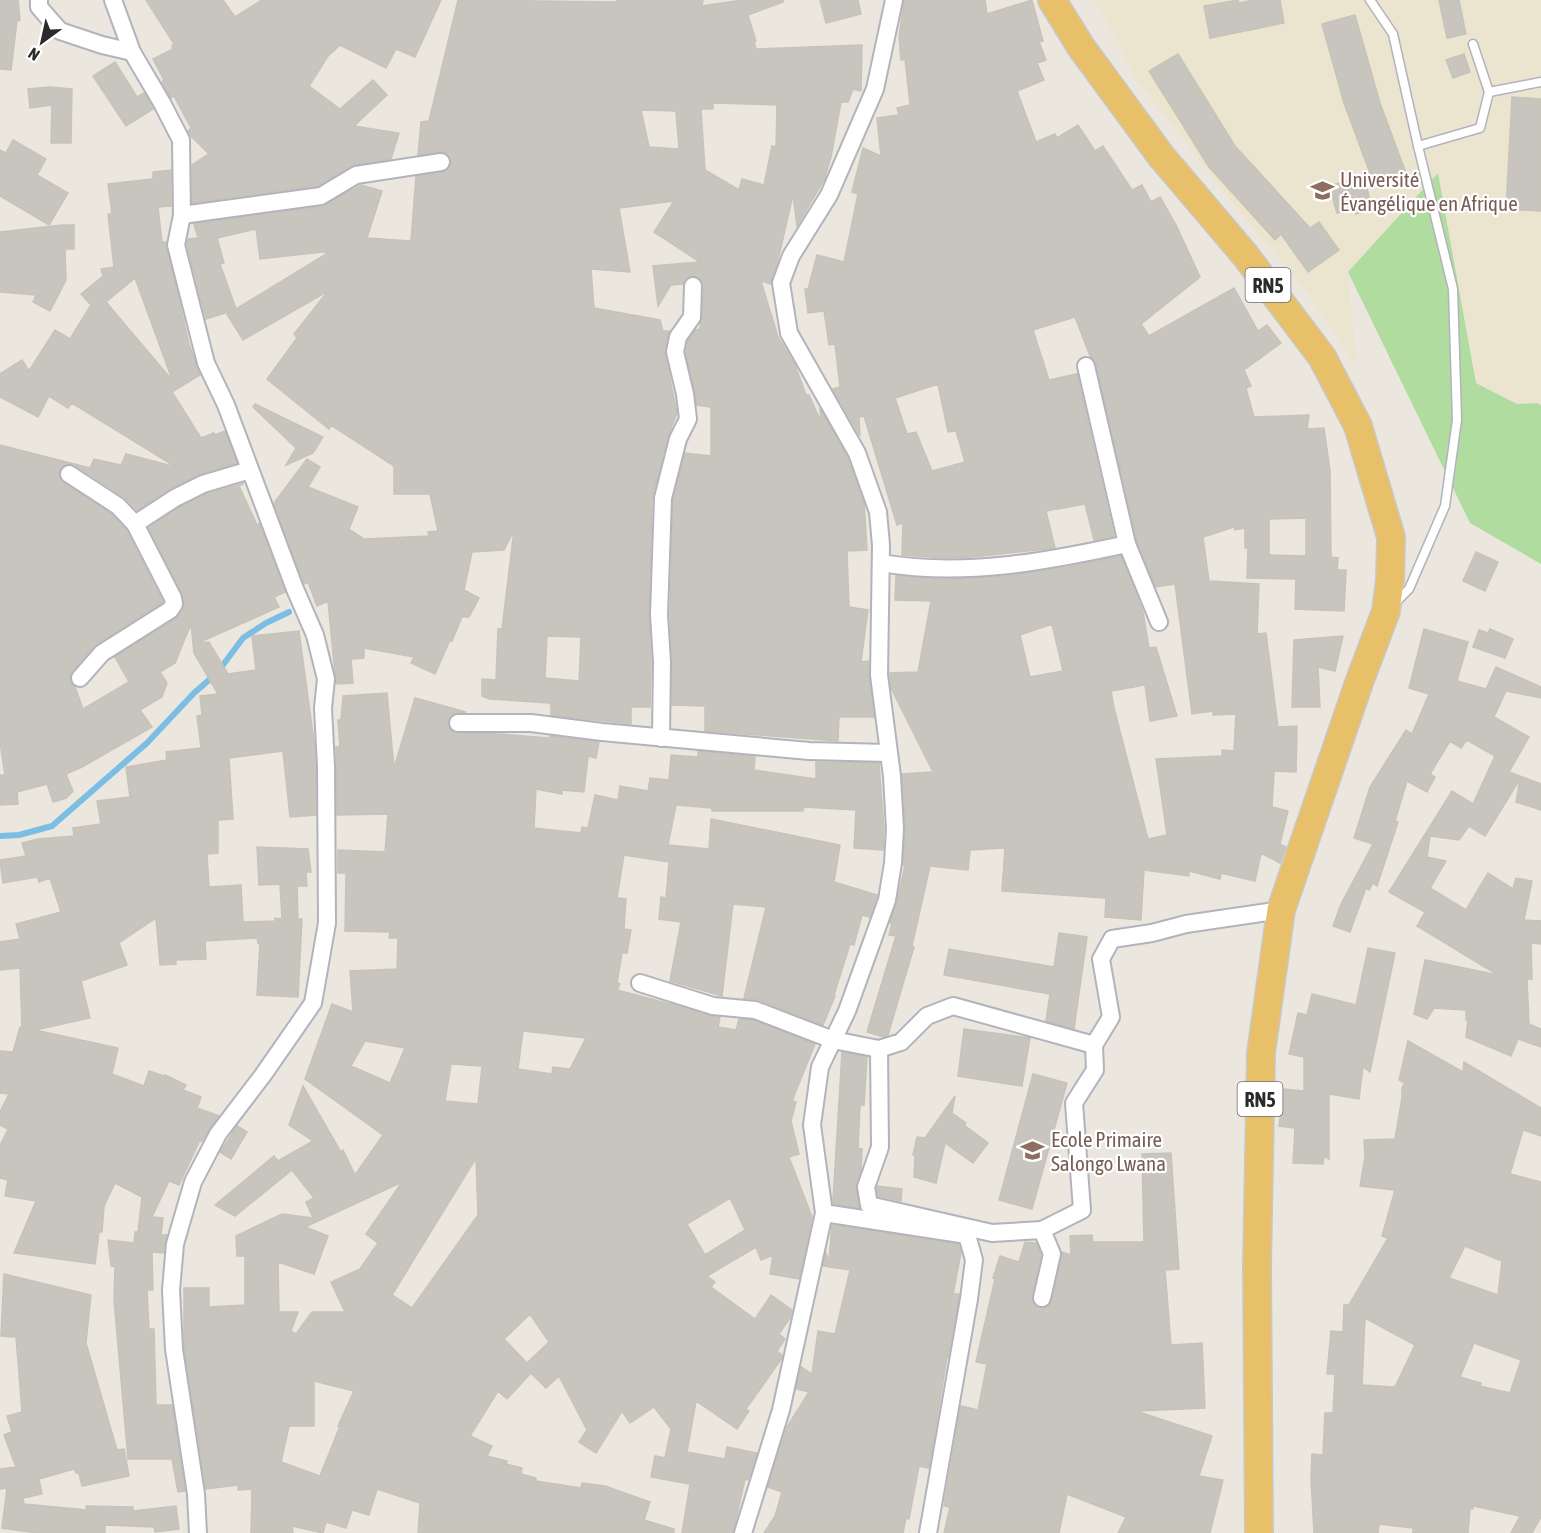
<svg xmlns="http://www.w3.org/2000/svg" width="1541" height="1533" viewBox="0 0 1541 1533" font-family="'Asap Condensed',sans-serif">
<rect width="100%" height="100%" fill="#ebe7de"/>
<polygon fill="#ebe5d0" points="1093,0 1541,0 1541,405 1537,403 1517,404 1477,383 1438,173 1348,272 1357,366 1308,294 1238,210 1133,75 1114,33"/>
<polygon fill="#b0dca0" points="1438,173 1476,383 1517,404 1537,403 1541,405 1541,564 1470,523 1348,272"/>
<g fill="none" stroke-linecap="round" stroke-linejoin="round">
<polyline stroke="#7cbee3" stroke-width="6" points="0,836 19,835 52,826 147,743 194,693 217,673 243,638 266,623 289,612"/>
</g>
<g fill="#c7c5bd" stroke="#c7c3b8" stroke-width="1.5" fill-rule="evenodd">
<polygon points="0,0 18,0 20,20 17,21 11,70 0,69"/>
<polygon points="146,0 223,0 235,17 262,0 441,0 415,57 396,49 386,68 340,45 328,56 309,86 340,109 373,80 387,95 354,126 399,133 391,159 351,166 317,186 192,203 192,165 209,154 190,135 188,131 191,128 174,96 171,98 162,82 164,80 153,59 173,49 172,46 174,44"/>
<path d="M458 0 617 2V0H703L702 6 742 0H783V2L748 15 756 41H754L756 49 862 45 861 91 853 89 848 102H841L831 157 824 180 797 226 793 195 778 260 771 284 761 281 778 337 795 365 806 395H809L821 422 820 408 847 457 864 503 867 550 847 551 849 607 868 610 861 662 868 661 874 717H839L838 741 705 731V706L672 705V661L670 615 673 499 685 453 711 456V407L697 405 686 352 688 341 696 330 700 329V327L704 286 702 281 693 276 688 277 683 284 671 285 658 306 653 266 700 262 654 232 674 201 619 208 630 272 591 269 594 308 660 320 663 331H669L665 354 677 413 668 436 652 498 649 615 651 662 650 707H631V724L551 715V705L549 703 490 699 482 696V679L496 680 498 629H502L514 530 504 550 472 552 464 590 479 598 469 617H462L452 641 450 640 435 674 411 663 414 657 364 648V658L351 659 353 683 336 684 328 601 317 606 308 582 304 584 274 503 307 459 320 467 308 487 358 507 349 529 364 539 429 536 428 532 438 531 430 494H394V466L331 425 329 429 267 379 297 338 294 334 328 291 243 340 227 314 234 310 206 319 187 245 188 239 198 238 194 224 322 206 361 185 382 191 367 238 411 241 416 176 443 172 451 165 450 156 444 152 418 155 421 122 429 121ZM713 103 777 105 776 147 772 146 764 185 742 179 739 190 705 170 701 109H713ZM641 110 676 111 679 149 649 147ZM256 229 260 259 331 251 236 309 220 264 224 263 217 238ZM547 636 581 637 579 681 545 678Z"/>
<polygon points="820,0 858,0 861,14 826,23"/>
<path d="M904 0H985L987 14 1032 0 1043 41 1039 42 1046 60 1037 63 1044 80 1017 91 1036 142 1055 134 1057 138 1078 125 1095 151 1103 146 1132 190 1142 185 1151 202 1160 197 1176 225 1200 277 1141 324 1149 336 1234 288 1258 331 1267 325 1281 343 1244 370 1251 386 1246 388 1254 417 1309 415 1307 429 1324 428 1330 470 1331 557 1338 558 1337 570H1346L1344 611 1295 609 1296 579 1247 578 1248 548H1245V528L1235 530 1234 527 1203 537 1209 581 1259 584 1257 634 1266 633 1278 727 1297 726 1296 772 1274 771 1272 807 1288 811 1280 844 1286 847 1280 863 1261 853 1255 881 1221 873 1220 879 1189 871V876L1144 870 1141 920 1105 917 1106 898 1002 891 1005 848 970 850 968 870 930 866 912 946 914 947 888 1035 883 1037 867 1032 896 936 889 935 892 924 890 923 897 903 905 865H903L905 828 902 774 933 772 891 688 890 674V673L918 672 931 601 895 600 896 575 943 579 1005 576 1068 567 1121 556 1143 612 1149 648 1156 647 1177 716 1150 721 1145 685 1111 691 1114 708 1148 839 1167 835 1156 759 1222 756V750L1234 751 1236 714 1213 715V711L1192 714 1175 584 1156 587 1137 541 1096 364 1090 356 1075 317 1033 330 1049 380 1077 374 1114 536 1094 540 1085 504 1046 511 1055 548 973 557 943 558 902 555 903 523 897 525 864 416 859 417 860 436 833 389 840 387 835 344 829 345 824 311 808 313 805 289H808L817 255 844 262 858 194 852 192 863 148 881 156 877 118 899 115 897 108 910 105 905 59 901 60 899 37ZM938 384 948 432 956 431 965 462 932 471 916 432 907 434 895 398ZM1306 518V556L1269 555V519ZM1052 624 1063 671 1030 677 1020 635Z"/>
<polygon points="1238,0 1239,3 1255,0 1280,0 1284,23 1210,38 1204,6"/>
<polygon points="1439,0 1459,0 1466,34 1447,38"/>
<polygon points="1355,15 1380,103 1406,173 1374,184 1344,103 1322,24"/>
<polygon points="1178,54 1235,146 1310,228 1319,222 1339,250 1308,272 1281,234 1275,240 1209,167 1149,71"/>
<polygon points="1464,54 1470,72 1453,78 1446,60"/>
<polygon points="115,62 137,97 144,93 153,109 126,126 93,76"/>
<polygon points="49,87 72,89 71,143 51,143 52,105 30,108 28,89"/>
<polygon points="1512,97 1541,99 1541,211 1506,209"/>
<polygon points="13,140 46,159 37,175 68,193 49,225 0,196 0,150 6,153"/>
<path d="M171 170V206L158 207 162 242H166L189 344 200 375 172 392 201 438 214 433 215 435 225 431 237 463 198 475 169 489 137 510 124 497 75 465 69 464 61 468 59 474 63 482 111 514 126 530 163 602 96 644 72 671 70 681 75 687 83 709 129 682 115 657 176 619 183 610 184 603 182 593 149 528 180 507 207 494 244 483 239 486 257 525 259 523 285 592 274 597 279 607 198 643 209 642 228 674 256 670 252 636 299 631 315 749 316 815 290 817 283 751 229 758 233 819 218 820V853L207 854 209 887 241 885 243 922 275 921V918L282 919 280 884 259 885 257 847 308 849 311 872H306L307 886H297L298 919H302L298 997 257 995 260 942 258 943 257 938 205 941 206 959 176 960V964L160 965 156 918 119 943 127 965 81 981 90 1018 35 1030 118 1048 112 1074 144 1086 149 1071 164 1076 165 1075 186 1085 183 1090 201 1097 197 1108 219 1116 202 1141 200 1140 179 1185 169 1181 152 1217 163 1218 161 1235H167L164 1253 152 1252 153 1290H147L149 1329H154L156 1405H172L185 1491 178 1492 172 1459H128L114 1300 115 1267 111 1266 108 1240 134 1243 135 1232H138L142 1197 115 1183 104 1206 102 1232H99L95 1264 14 1253 36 1201 5 1196 8 1180 0 1178V1146L8 1129 0 1125V1112L9 1094 0 1093V1051L13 1052 20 1027 22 1028 20 968 0 970V942L20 939 16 924 61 912 50 878 39 882 37 877 3 883 0 860 26 856 22 843 38 839 74 836 73 828 101 824 97 801 130 797 126 767 167 760 166 752 201 748 197 716 202 715 200 696 218 694 194 653 191 624 175 663 160 672 167 683 162 697 140 710 152 727 82 767 66 774 67 776 64 778 67 777 73 791 66 798 53 802 47 784 17 792 18 804 0 805V775H5L0 743V445L90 468 94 459 121 465 126 454 176 467 72 403 68 408 49 396 38 417 0 397V374L22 360 29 371 55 330 70 339 91 305 81 294 103 276 101 269 114 267 108 214H112L108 184 153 179V172ZM135 278 169 371 172 380 106 302Z"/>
<polygon points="1363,176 1373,209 1356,214 1354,208 1337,213 1329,186"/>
<polygon points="62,225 74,225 74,249 65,249 66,280 50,311 33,302 36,295 0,292 0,232"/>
<polygon points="255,404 323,437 313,453 286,465 296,448 253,407"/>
<polygon points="1476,552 1498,562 1485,591 1463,581"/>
<polygon points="1424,629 1468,642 1457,681 1486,689 1496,667 1541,687 1541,698 1506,691 1494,717 1529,737 1509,772 1541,784 1541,810 1516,802 1520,779 1485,836 1469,826 1459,840 1430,836 1427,857 1446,861 1430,888 1466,910 1488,873 1513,889 1516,878 1532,881 1524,920 1541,921 1541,944 1531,943 1532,979 1527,979 1529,1024 1541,1029 1541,1047 1518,1039 1511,1056 1466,1037 1468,1020 1466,1020 1466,1010 1434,1008 1427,1019 1414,1014 1425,960 1498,975 1417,926 1425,912 1389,892 1452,791 1473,804 1495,756 1467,740 1461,748 1450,741 1430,774 1435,777 1427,792 1407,781 1395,821 1398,822 1377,886 1373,883 1369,890 1366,888 1350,932 1333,926 1341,904 1373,844 1354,838 1370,787 1406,730 1412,734 1429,694 1409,688"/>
<polygon points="1490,629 1513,639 1505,658 1473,647 1479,630 1488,633"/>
<polygon points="1343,636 1335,671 1318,667 1320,707 1292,707 1294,640"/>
<path d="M387 693 394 768 415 698 466 712 453 714 449 718V728L457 733 500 734 549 738 550 736 599 742 596 758 588 756 584 792 562 790V794L536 789 534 828 581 833 582 827 588 828 595 795 618 800 620 786 648 791 650 778 669 780 671 755 698 757V751L755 757 754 770 816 779V762L879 763 884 829 883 850 854 848 856 810 804 807 803 811H712V808L676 805 668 845 709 849 711 819 840 845 834 882 877 895 870 917 862 915 854 945 850 944 834 995 835 996 823 1025 759 1000 744 998 766 907 733 904 722 996 670 981 681 922 659 919 661 897 666 898 669 862 624 855 617 898 626 899 624 929 631 930 627 953H622L617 983 620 984 617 990 720 1017 718 1027 736 1030 739 1019 753 1020 815 1044 792 1101 796 1102 791 1121 799 1154 789 1157 812 1217 799 1279 770 1274 773 1255 761 1260 756 1247 707 1276 715 1282 711 1287 755 1319 771 1295 792 1310 790 1318 779 1334 785 1339 777 1351 782 1355V1358L746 1409 749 1411 737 1429 696 1401 687 1452 725 1459 727 1447 757 1453 748 1480 745 1479 733 1533H682L690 1484 651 1477 655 1456 665 1458 671 1429 654 1407 630 1423 622 1411 596 1453 579 1442 587 1430 559 1376 546 1388 531 1373 507 1399 498 1391 470 1436 492 1446 487 1456 507 1461 506 1464 522 1468 521 1474 536 1478V1481L581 1488 582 1483 605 1486 650 1502 644 1520 674 1529V1533H418L420 1503 377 1489 369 1515 352 1510 346 1528 326 1522 323 1533 292 1526 293 1533H251L252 1489 238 1490V1485L206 1489 184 1348V1288H209V1307L245 1305V1256H237L236 1236 282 1214 313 1218 306 1202 314 1198 292 1170 235 1216 215 1205 274 1156 278 1161 313 1141 289 1125 303 1086 341 1152 343 1150 355 1175 383 1135 305 1079 332 1004 353 1012 350 971 397 969 398 938H389L390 932 345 931 346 873H338V850L385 852 388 814 337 815 336 747H340L338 720H341L343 696ZM523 1031 586 1038 570 1069 553 1067 552 1074 518 1069ZM365 1041 405 1048 390 1083 351 1066ZM451 1064 482 1066 478 1104 445 1101ZM476 1158 478 1215 412 1308 392 1295ZM402 1182 366 1234 378 1243 360 1269 331 1282 345 1312H312L296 1334 291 1331 298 1312H279L278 1262 314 1274 328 1236 305 1227ZM730 1198 745 1230 705 1255 687 1224ZM530 1314 549 1342 527 1363 504 1339ZM314 1381 354 1391 338 1426H340L320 1476 281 1462 289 1426H314Z"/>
<polygon points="1059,933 1087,937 1074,1029 1046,1021 1050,994 944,975 949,949 1054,967"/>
<polygon points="1368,948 1395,953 1370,1072 1363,1067 1359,1099 1329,1094 1329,1159 1324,1156 1323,1164 1293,1163 1295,1128 1279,1126 1284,1089 1304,1091 1304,1057 1289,1054 1298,1013 1307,1015 1312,994 1356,1005"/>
<polygon points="964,1029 1030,1038 1022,1086 958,1076"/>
<path d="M1408 1041 1463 1072 1464 1062 1541 1108V1136L1523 1130 1510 1174 1541 1182V1517L1532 1533H1511L1520 1516 1473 1506V1509H1470L1468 1533H1413V1528L1379 1524 1378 1533H1314L1311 1478 1312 1454 1323 1455 1325 1413H1333L1335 1374H1327L1331 1331 1343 1332 1344 1305H1349L1388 1238 1382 1236 1395 1190 1360 1186 1365 1157 1364 1140 1395 1139 1402 1098V1088L1405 1083 1399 1080ZM1465 1246 1502 1261 1498 1295 1449 1278ZM1365 1318 1415 1345 1395 1387 1362 1385ZM1474 1343 1521 1360 1510 1393 1480 1386 1481 1383 1460 1377Z"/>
<polygon points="842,1052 867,1057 864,1105 860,1105 858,1148 862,1149 861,1170 856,1188 859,1208 833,1204 833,1200"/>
<polygon points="1033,1074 1067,1083 1032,1209 999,1200"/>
<polygon points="955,1096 952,1113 966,1123 964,1125 988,1143 973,1163 945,1143 936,1183 914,1177 915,1155 913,1155 917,1137 925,1138"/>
<polygon points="237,1126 247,1132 231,1159 220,1152"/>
<polygon points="1171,1153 1179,1269 1165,1270 1171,1345 1202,1343 1205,1408 1136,1411 1212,1436 1199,1476 1223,1480 1210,1533 1118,1533 1126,1517 1067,1494 1059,1533 944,1533 950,1507 944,1506 961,1406 978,1410 987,1364 976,1362 995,1279 993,1278 1000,1256 1019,1262 1025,1242 1036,1243 1041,1255 1032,1301 1035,1306 1046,1308 1052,1300 1062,1252 1071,1255 1070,1236 1092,1235 1093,1242 1144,1242 1142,1154"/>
<polygon points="877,1186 902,1189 901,1201 878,1196"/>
<polygon points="832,1225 959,1244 961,1253 953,1294 959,1294 959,1297 948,1357 947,1357 929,1468 919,1466 909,1519 906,1518 903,1533 764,1533 775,1516 782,1492 768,1487 787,1427 809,1392 796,1389 801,1367 812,1374 818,1331 835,1334 850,1270 823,1266 826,1253 829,1261"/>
<polygon points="4,1274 91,1295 86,1343 117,1450 124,1449 129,1476 82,1486 79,1473 76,1473 74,1469 39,1479 42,1494 23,1498 24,1504 87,1510 86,1506 133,1507 133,1511 176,1506 179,1529 155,1532 154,1527 105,1525 105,1533 37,1533 2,1528 7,1488 0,1489 0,1469 16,1467 4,1435 12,1432 7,1416 22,1412 16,1337 1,1336"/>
</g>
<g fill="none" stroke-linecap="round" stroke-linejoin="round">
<defs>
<g id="service">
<polyline points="1370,0 1393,34 1418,146 1453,289 1457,420 1445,506 1409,589 1394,604"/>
<polyline points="1489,92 1541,82"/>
<polyline points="1418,146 1480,128 1489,92 1473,44"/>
</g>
<g id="minor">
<polyline points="39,0 39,7 60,31 102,45 132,52"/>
<polyline points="113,0 132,52 162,103 181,140 182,215 176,245 206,363 226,405 295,589 315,635 326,679 323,708 326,766 327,923 313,1003 263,1075 218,1134 193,1182 175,1244 171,1290 174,1349 196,1494 198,1533"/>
<polyline points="182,215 321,196 356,175 441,162"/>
<polyline points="1086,366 1127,544 1159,622"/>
<polyline points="69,474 118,506 135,524 173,598 174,604 170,610 102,653 80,678"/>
<polyline points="135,524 175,498 203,484 250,470"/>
<path d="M881 563C964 577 1045 562 1127 544"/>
<polyline points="458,723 531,723 602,732 809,751 888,753"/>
<polyline points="661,738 662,662 659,615 663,498 678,439 688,419 685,394 675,352 678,337 692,317 693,286"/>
<polyline points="640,983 713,1006 755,1010 833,1040 879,1049 901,1042 927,1016 953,1006 1094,1045 1111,1017 1101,959 1112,939 1152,933 1186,924 1281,910"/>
<polyline points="879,1049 880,1147 866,1187 869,1205 992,1233 1042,1230 1052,1254 1042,1298"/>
<polyline points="824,1213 967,1235 974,1260 969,1299 928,1533"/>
<polyline points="1042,1230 1082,1210 1074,1103 1095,1070 1094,1045"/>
<polyline points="743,1533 781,1410 824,1213 812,1125 820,1067 847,1011 887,900 893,863 895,829 892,776 879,675 881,545 878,512 857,453 789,333 781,283 791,256 829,195 875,89 894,0"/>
</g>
<polyline id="trunk" points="1052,0 1081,47 1161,156 1245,255 1322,357 1358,426 1391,537 1390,580 1386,611 1360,680 1281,910 1261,1053 1257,1266 1259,1533"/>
</defs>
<use href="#service" stroke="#b2b3bd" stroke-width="11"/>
<use href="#minor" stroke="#b2b3bd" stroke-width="20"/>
<use href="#trunk" stroke="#c8c8c8" stroke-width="30"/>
<use href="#service" stroke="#fff" stroke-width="8"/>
<use href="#minor" stroke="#fff" stroke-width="16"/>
<use href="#trunk" stroke="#e8c06a" stroke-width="27"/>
</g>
<defs>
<symbol id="university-bare" viewBox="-9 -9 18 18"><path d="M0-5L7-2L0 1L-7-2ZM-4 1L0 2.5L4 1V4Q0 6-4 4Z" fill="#8d6e63" stroke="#fff" stroke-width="2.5" paint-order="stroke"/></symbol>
<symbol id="school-bare" viewBox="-9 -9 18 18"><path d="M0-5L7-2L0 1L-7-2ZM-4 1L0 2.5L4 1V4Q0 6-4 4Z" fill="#8d6e63" stroke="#fff" stroke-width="2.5" paint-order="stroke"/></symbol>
</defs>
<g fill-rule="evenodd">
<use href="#university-bare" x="1306" y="174" width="33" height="33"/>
<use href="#school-bare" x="1016" y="1134" width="33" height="33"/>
</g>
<g text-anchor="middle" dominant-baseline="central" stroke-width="4.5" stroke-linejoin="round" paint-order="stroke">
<g fill="#fff" stroke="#6b6b6b" stroke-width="1.5">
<rect x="1245.5" y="268" width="45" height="34" rx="4.5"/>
<rect x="1237.5" y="1082" width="45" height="34" rx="4.5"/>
</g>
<g font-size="20" font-weight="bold" fill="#2b2b2b">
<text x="1268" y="285">RN5</text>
<text x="1260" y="1099">RN5</text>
</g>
<g font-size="21" fill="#785e54" stroke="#fff" text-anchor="start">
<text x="1340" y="179">Université<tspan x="1340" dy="24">Évangélique en Afrique</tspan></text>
<text x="1051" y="1139">Ecole Primaire<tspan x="1051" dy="24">Salongo Lwana</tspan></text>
</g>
</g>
<g transform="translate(42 42) rotate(213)" stroke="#ffffff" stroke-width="4.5" paint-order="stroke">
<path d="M0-4.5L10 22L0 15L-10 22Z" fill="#2b2b2b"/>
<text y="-9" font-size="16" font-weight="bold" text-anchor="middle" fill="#2b2b2b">N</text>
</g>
</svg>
